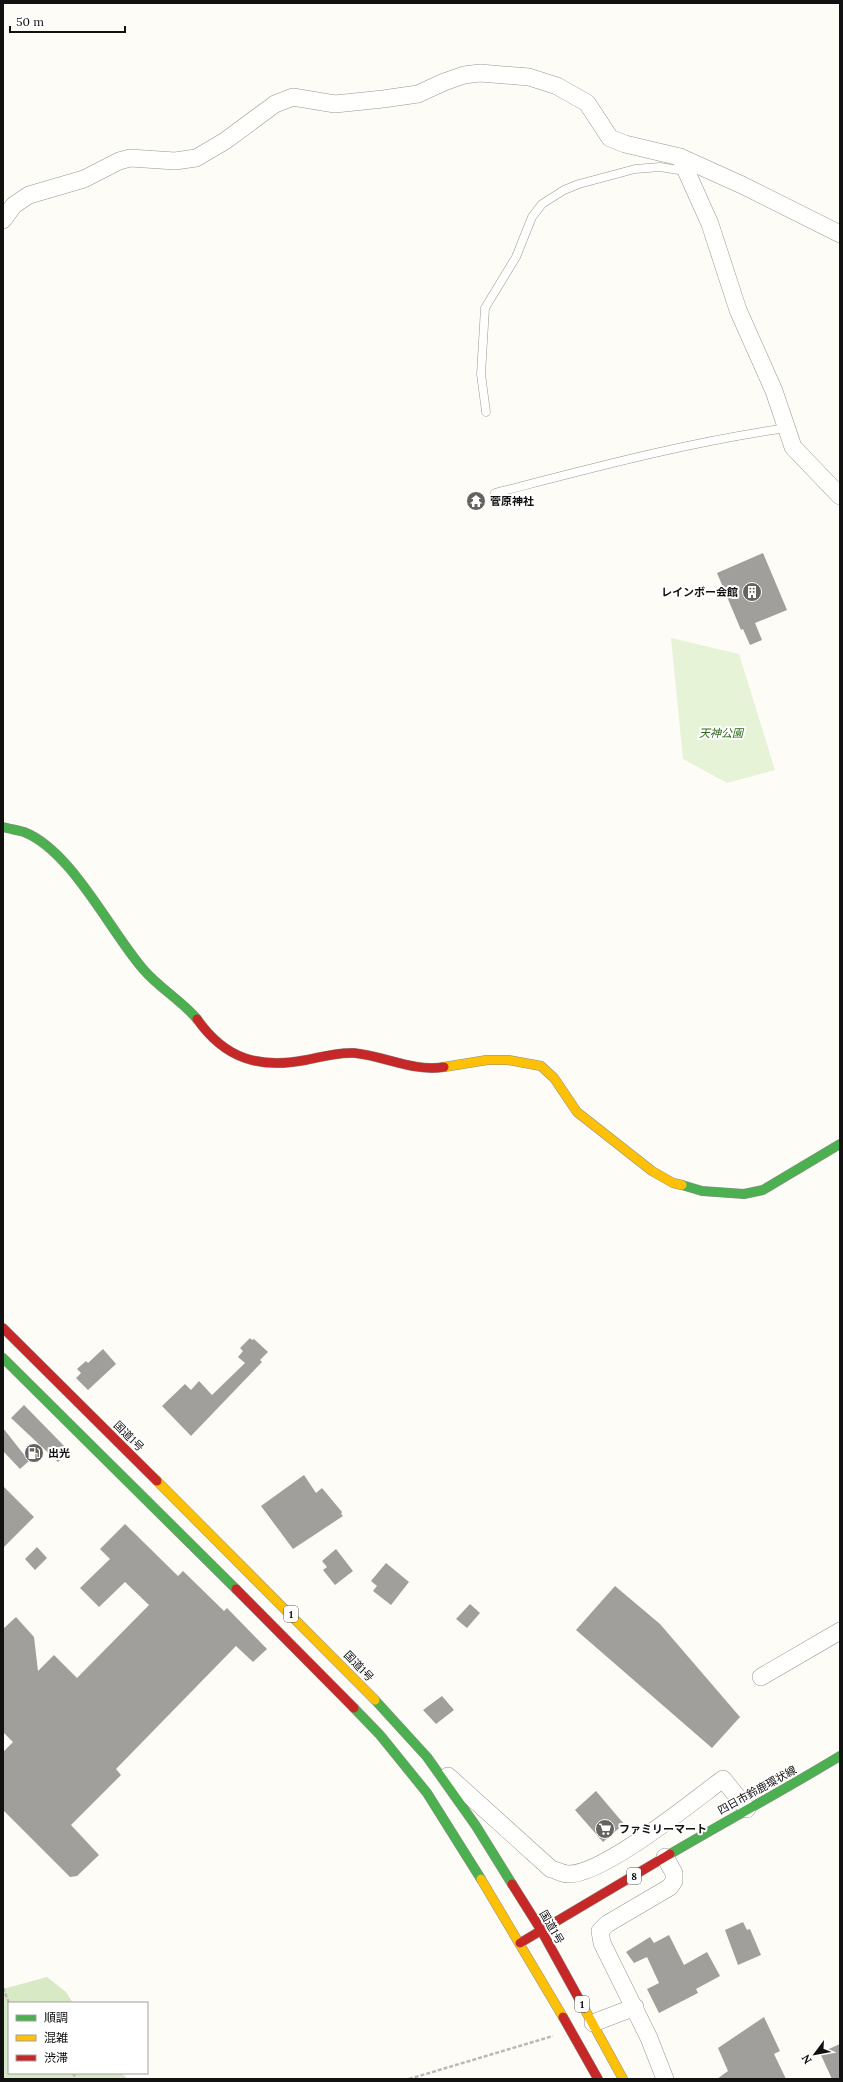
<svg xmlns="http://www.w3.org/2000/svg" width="843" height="2082" viewBox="0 0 843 2082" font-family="Lora,'Noto Sans JP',serif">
<rect width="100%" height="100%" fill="#fdfcf7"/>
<polygon fill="#e7f3d7" points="671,638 739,654 775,770 727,783 683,759"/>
<polygon fill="#d8eac5" points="47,1977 66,1992 73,2003 9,2003 9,2073 121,2073 128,2079 3,2079 3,1989"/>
<g fill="#a19f9c">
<polygon points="763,553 787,610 755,623 762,640 750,645 743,629 741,630 717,573"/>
<polygon points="250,1338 252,1340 254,1339 268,1352 260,1360 262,1362 191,1436 162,1406 185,1384 191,1390 199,1381 212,1395 245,1363 238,1357 243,1351 240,1348"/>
<polygon points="103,1349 116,1364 88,1390 76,1378 81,1373 77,1369 86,1361 88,1363"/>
<polygon points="24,1405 69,1451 58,1462 11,1418"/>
<polygon points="3,1428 29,1461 20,1469 3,1451"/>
<polygon points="304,1475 316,1493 322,1488 342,1512 341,1514 343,1516 293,1549 261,1506"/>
<polygon points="3,1486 34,1517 3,1548"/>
<polygon points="125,1524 178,1576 183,1571 224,1611 227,1608 267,1649 253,1662 236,1646 116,1769 121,1775 71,1825 99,1855 77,1876 70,1877 3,1810 3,1752 13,1742 3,1732 3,1629 16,1617 34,1637 38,1671 54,1655 77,1678 149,1605 125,1582 99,1607 80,1588 110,1559 100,1549"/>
<polygon points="37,1547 47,1558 35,1570 25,1559"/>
<polygon points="336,1549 353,1571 335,1585 323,1570 327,1567 322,1561"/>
<polygon points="386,1563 409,1582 391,1605 373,1591 377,1586 371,1581"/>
<polygon points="615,1586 660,1624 740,1717 712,1748 576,1630"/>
<polygon points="470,1604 480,1613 467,1628 456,1619"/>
<polygon points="442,1696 454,1710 436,1724 423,1710"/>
<polygon points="596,1791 624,1824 603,1842 575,1810"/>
<polygon points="743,1922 747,1930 750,1929 761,1955 738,1965 725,1930"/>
<polygon points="669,1935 684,1965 707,1952 720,1976 696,1989 698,1993 659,2013 647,1989 659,1983 647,1957 634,1963 626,1952 650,1937 654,1943"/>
<polygon points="764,2017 780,2051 774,2054 786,2079 717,2079 728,2071 718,2048"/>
<polygon points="840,2044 840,2079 832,2079 820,2053"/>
</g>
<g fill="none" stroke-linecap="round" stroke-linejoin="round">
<defs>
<g id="lane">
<polyline points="486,412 481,374 485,308 516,257 532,217 542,204 564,190 579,184 635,169 660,167 685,171"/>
<path d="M495 493C592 468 688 442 787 428"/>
</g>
<g id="street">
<polyline points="680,157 710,224 738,310 774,391 793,447 840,496"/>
<polyline points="3,220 14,205 29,195 84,179 119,161 130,158 175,161 196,158 225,141 275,104 293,97 335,104 383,99 418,94 444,82 464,75 480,73 529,77 557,86 587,103 610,138 625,144 680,157 742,185 840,234"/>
<polyline points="761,1677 840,1631"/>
<path d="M448 1776 551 1869C556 1870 563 1874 568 1874 603 1875 693 1801 723 1779L747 1809"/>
<polyline points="665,1857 674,1873 674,1881 670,1887 607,1924 600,1931 602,1943 649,2038 665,2079"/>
<polyline points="593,2023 635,2007"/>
</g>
<g id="fast">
<path d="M3 827C10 829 17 830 24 832 71 850 110 931 143 969 159 988 181 1000 197 1019"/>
<polyline points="682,1185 702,1191 744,1194 763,1190 840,1144"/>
<polyline points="3,1358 236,1589"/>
<polyline points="375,1700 427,1757 476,1826 512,1884"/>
<polyline points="354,1708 380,1735 427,1793 481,1879"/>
<path d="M670 1854C726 1821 784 1790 840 1756"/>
</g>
<g id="slow">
<polyline points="444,1067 487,1060 508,1060 541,1066 554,1078 577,1112 652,1171 673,1183 682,1185"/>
<polyline points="157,1481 375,1700"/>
<polyline points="481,1879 563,2017"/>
<polyline points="584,2008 623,2079"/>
</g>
<g id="jam">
<path d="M197 1019C225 1059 259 1069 306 1060 321 1057 338 1052 354 1053 385 1056 413 1072 444 1067"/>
<polyline points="3,1328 157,1481"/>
<polyline points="236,1589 354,1708"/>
<polyline points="512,1884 541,1930 584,2008"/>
<polyline points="520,1943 670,1854"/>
<polyline points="563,2017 598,2079"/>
</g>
</defs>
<use href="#lane" stroke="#979795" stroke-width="9"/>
<use href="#street" stroke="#979795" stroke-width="18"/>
<use href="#fast" stroke="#8e8d8b" stroke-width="10"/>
<use href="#slow" stroke="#8e8d8b" stroke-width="10"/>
<use href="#jam" stroke="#8e8d8b" stroke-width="10"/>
<g stroke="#b9b9b8" stroke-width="2.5" stroke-dasharray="4 2" stroke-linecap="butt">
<polyline points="3,1988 9,2003"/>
<polyline points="73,2073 76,2079"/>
<polyline points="409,2079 553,2036"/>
</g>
<use href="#lane" stroke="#fffffe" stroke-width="8"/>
<use href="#street" stroke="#fffffe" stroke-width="17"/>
<use href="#fast" stroke="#4caf50" stroke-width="9"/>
<use href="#slow" stroke="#ffc107" stroke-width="9"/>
<use href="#jam" stroke="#c62828" stroke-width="9"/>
</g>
<defs>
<symbol id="temple-disc" viewBox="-11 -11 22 22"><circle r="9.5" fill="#646362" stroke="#fff"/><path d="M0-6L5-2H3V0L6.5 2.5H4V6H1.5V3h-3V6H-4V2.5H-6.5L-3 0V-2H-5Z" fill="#fff"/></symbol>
<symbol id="building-disc" viewBox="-11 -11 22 22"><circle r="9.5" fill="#646362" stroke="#fff"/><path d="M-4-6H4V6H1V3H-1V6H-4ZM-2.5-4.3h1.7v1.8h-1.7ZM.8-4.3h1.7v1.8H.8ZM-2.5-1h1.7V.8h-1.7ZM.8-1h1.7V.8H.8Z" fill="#fff"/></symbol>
<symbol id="fuel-disc" viewBox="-11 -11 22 22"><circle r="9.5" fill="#646362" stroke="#fff"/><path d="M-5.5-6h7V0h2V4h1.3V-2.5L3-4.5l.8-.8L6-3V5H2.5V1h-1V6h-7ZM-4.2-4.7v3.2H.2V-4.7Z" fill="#fff"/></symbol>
<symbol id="supermarket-disc" viewBox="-11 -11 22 22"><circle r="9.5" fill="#646362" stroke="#fff"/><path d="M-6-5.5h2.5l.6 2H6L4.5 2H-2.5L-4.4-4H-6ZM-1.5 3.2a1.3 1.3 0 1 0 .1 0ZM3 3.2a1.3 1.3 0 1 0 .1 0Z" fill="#fff"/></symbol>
</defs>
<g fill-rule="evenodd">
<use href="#temple-disc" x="465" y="490" width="22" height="22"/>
<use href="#building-disc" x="741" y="581" width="22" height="22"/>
<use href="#fuel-disc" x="23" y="1442" width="22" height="22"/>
<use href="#supermarket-disc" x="594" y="1818" width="22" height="22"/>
</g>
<g text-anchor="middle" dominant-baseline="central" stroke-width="4" stroke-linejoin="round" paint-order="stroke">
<g fill="#fff" stroke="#585858" stroke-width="1">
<rect x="284" y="1606" width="14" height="16" rx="3"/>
<rect x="627" y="1868" width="14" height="16" rx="3"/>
<rect x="575" y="1996" width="14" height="16" rx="3"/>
</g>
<g font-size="10" font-weight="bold" fill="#111">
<text x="291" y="1614">1</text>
<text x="634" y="1876">8</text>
<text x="582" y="2004">1</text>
</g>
<g font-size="11" font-weight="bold" fill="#111" stroke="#fff" text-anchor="start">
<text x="490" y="501">菅原神社</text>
<text x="738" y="592" text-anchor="end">レインボー会館</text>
<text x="48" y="1453">出光</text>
<text x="619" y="1829">ファミリーマート</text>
</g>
<g font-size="11" font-style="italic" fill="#2f6b1f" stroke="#fff">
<text x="721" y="733">天神公園</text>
</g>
<g font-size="11" fill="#111" stroke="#fff">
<text transform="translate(129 1436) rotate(45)">国道1号</text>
<text transform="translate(359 1666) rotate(46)">国道1号</text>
<text transform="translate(757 1790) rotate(-29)">四日市鈴鹿環状線</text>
<text transform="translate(552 1927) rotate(60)">国道1号</text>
</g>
</g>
<rect width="843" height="2082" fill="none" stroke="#111111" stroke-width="8"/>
<rect x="8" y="2002" width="140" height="72" fill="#ffffff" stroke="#a0a0a0"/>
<rect x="16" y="2015" width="20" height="6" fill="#4caf50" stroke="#a0a0a0"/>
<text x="44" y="2022" font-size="12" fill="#111111">順調</text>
<rect x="16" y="2035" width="20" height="6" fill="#ffc107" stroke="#a0a0a0"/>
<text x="44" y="2042" font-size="12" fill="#111111">混雑</text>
<rect x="16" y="2055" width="20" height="6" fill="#c62828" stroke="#a0a0a0"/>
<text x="44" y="2062" font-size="12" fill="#111111">渋滞</text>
<g transform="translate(815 2054) rotate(238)" stroke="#ffffff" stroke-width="3" paint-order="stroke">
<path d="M0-3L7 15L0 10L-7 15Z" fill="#111111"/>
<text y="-6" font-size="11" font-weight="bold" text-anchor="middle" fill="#111111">N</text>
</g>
<path d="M10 26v6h115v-6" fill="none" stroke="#111111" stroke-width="2"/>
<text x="16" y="26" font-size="12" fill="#111111" stroke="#ffffff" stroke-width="3" paint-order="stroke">50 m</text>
</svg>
